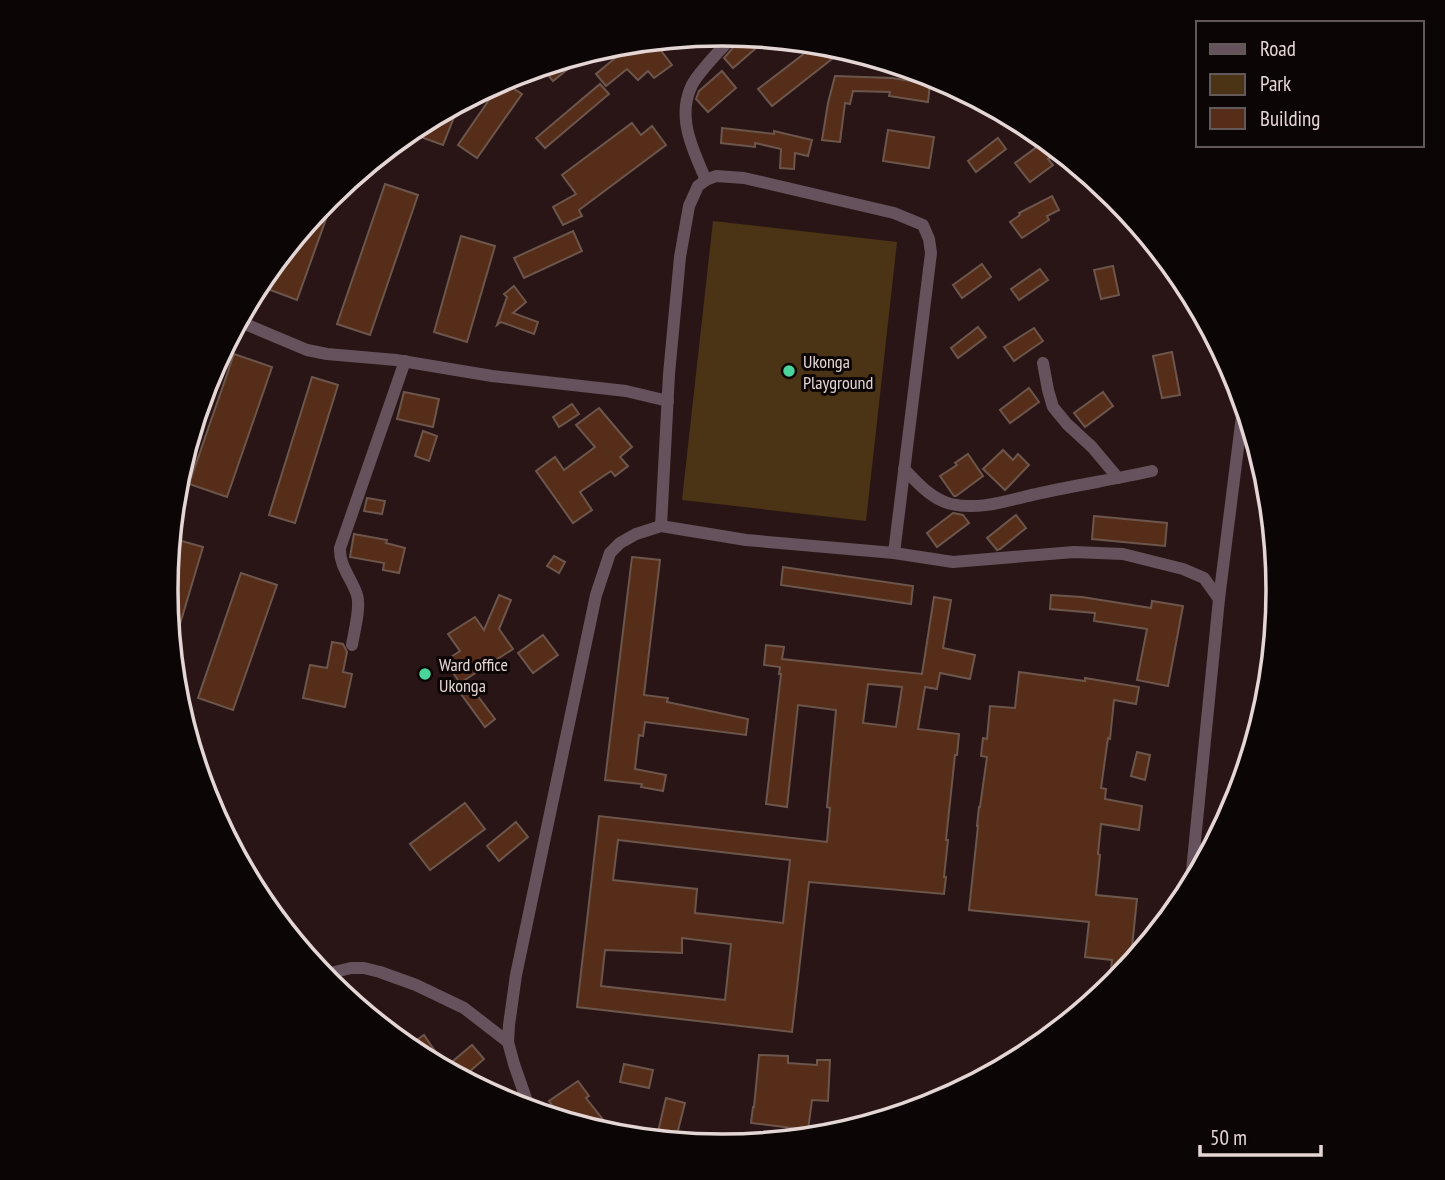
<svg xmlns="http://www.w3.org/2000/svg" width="1445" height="1180" viewBox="0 0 1445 1180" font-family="'PT Sans Narrow',sans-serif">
<rect width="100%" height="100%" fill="#2a1516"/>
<polygon fill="#4a3415" points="713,221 897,242 866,521 682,500"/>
<g fill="#562d19" stroke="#6c564c" stroke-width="2" fill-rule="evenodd">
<polygon points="744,35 756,37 762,43 733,68 724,58"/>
<polygon points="653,40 672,65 654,78 648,71 638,80 627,69 606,86 596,74 626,49 628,51 639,41"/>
<polygon points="818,43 832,44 846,48 772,106 758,89"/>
<polygon points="589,52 553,81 541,66"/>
<polygon points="722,71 736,88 708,112 696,99 699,91"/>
<polygon points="835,76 892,78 930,84 928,102 889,96 890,92 853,91 850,104 845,103 840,142 822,140 828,103"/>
<polygon points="502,81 522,94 477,158 458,145"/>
<polygon points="600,84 609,94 545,148 536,138"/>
<polygon points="460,102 443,145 415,135 420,124"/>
<polygon points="632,123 641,135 652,126 666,145 579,210 582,216 563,225 553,207 576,194 562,175"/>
<polygon points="722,128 774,134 774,131 812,140 808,156 795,153 794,169 780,168 781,149 755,143 755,147 721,143"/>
<polygon points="888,130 934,137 929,168 883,161"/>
<polygon points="998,138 1006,149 976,172 968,161"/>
<polygon points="1045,141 1055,154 1048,159 1053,165 1030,182 1015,163"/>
<polygon points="385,184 418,195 370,335 337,324"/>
<polygon points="336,191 297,300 265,288 274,263 329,196"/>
<polygon points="1052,196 1059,210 1047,216 1049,220 1022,238 1010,222 1020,215 1019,213"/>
<polygon points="573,231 582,251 524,278 514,258"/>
<polygon points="461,236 495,246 467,342 434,332"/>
<polygon points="982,264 991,277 962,298 953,285"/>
<polygon points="1113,266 1119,295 1101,299 1094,270"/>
<polygon points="1040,269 1048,280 1019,300 1011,289"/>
<polygon points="514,286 526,302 513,313 538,322 534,334 501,322 497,325 507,297 504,294"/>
<polygon points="978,327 986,337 958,358 951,348"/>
<polygon points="1034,328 1043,341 1014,361 1004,347"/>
<polygon points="1172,352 1180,395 1162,398 1153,356"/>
<polygon points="234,354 272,367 227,497 189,484"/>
<polygon points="312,377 338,385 295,523 269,515"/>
<polygon points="1029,388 1039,402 1010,423 1000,410"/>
<polygon points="404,392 439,399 433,427 397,419"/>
<polygon points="1103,392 1113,406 1085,427 1074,413"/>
<polygon points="572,404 579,414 559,427 553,417"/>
<polygon points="599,408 632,447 620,457 628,466 615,476 611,471 580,492 592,510 573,523 536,471 555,457 564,470 595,447 576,425"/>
<polygon points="423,431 437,436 429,461 415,456"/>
<polygon points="1003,450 1013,460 1018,454 1029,465 1005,490 983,469"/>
<polygon points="968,454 983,476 956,496 954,496 940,476 957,465 955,463"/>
<polygon points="367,498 385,501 382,514 364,511"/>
<polygon points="953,513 963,515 969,523 937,547 927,533"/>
<polygon points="1016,515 1026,528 1000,549 997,550 987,538"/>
<polygon points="1094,516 1167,523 1165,546 1092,539"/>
<polygon points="354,534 387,540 386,543 405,548 399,573 383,570 384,563 350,557"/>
<polygon points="171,538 203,547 172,651 166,590"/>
<polygon points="554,556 565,562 559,573 547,566"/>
<polygon points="632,557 660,560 644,695 668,698 667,702 748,719 746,735 645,722 643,736 639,735 635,769 666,775 663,791 641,787 642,784 605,780"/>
<polygon points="783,567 913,586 911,604 781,585"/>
<polygon points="241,573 277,585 233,710 198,698"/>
<polygon points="499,595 511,600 499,629 513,649 460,683 445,661 460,651 448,634 475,617 484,630"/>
<polygon points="1051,595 1082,597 1151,608 1152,601 1183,606 1168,686 1137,680 1147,629 1094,621 1095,613 1050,609"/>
<path d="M934 597 951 600 943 648 975 655 970 679 940 673 937 689 925 687 918 729 959 734 957 755H955L946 840H948L944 877H946L944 894 809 882 792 1032 577 1007 599 816 827 842 830 808 827 807 836 710 798 705 787 807 766 804 781 674H779L780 667 764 665 766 645 784 647 782 659 922 674ZM868 684 902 687 896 727 863 723ZM618 840 790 860 783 923 695 913 697 889 613 880ZM682 938 731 944 725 1000 601 986 605 950 682 953Z"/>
<polygon points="543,635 558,655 533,673 518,653"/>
<polygon points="332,642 343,644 347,652 343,672 352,674 345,707 303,698 310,665 327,668"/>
<polygon points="1019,672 1085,681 1085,678 1139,687 1136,704 1114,700 1110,739 1108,738 1101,788 1106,789 1105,799 1142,806 1139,830 1101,824 1098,854 1100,855 1096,895 1137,899 1130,966 1116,984 1109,990 1112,960 1085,957 1089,922 969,910 978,826 977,826 979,807 980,807 987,757 981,756 983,738 987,739 990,706 1015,708"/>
<polygon points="471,687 495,719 485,727 461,694"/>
<polygon points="1137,752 1150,755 1145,780 1131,776"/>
<polygon points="465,803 485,829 430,870 410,844"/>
<polygon points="516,822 528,837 499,861 487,846"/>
<polygon points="424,1035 437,1054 427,1060 407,1047"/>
<polygon points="472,1045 484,1059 461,1079 456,1076 447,1066"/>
<polygon points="759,1055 788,1056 788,1063 817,1065 817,1060 830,1060 828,1101 812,1100 808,1130 751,1123 753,1107 754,1107"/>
<polygon points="624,1064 653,1070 649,1088 620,1082"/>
<polygon points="578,1081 589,1096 586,1098 616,1136 563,1120 549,1101"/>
<polygon points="666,1098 685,1103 675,1142 656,1140"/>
</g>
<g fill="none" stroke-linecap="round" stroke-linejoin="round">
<g stroke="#66525c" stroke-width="12">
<path d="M706 180C693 150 676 117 692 85 698 72 724 46 735 34"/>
<polyline points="238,321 307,350 327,354 396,360 492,376 626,391 668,401"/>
<polyline points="1043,363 1048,390 1053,407 1067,424 1092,447 1118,478"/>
<path d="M904 469C918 483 931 499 951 504 982 511 1011 499 1041 493 1078 485 1115 479 1152 471"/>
<polyline points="661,526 669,374 680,257 689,206 698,186 706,180 716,176 744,178 894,213 923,225 929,239 931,253 894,553"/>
<path d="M352 645C354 632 361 607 357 595 352 579 339 566 340 548L405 361"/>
<polyline points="1190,891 1219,599 1244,400"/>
<polyline points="322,975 351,968 364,968 380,972 416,985 464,1008 508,1042"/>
<polyline points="530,1110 514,1064 508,1042 509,1025 516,975 596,595 610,553 620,543 636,534 661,526 746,540 894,553 953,562 1074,552 1123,554 1183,569 1204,578 1219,599"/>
</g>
</g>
<g fill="#4bd49b" stroke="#0c0505" stroke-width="2.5">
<circle cx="789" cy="371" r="7"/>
<circle cx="425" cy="674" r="7"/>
</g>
<g text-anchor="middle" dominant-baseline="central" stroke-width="6" stroke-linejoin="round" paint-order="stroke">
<g font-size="18" fill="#e5d6d6" stroke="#0c0505" text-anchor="start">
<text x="803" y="361">Ukonga<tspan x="803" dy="21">Playground</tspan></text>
<text x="439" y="664">Ward office<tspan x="439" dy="21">Ukonga</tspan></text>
</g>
</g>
<path d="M0 0H1445V1180H0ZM178 590a544 544 0 1 1 1088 0a544 544 0 1 1-1088 0Z" fill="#0c0505" fill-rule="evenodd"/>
<path fill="none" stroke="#e5d6d6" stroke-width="3.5" d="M178 590a544 544 0 1 1 1088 0a544 544 0 1 1-1088 0Z"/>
<rect x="1196" y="21" width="228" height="126" fill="#0c0505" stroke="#635959" stroke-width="2"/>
<rect x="1210" y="44" width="35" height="10" fill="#66525c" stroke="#635959" stroke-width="2"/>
<text x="1260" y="56" font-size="21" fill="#e5d6d6">Road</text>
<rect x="1210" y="74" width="35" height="21" fill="#4a3415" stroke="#635959" stroke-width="2"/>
<text x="1260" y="91" font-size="21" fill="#e5d6d6">Park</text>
<rect x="1210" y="108" width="35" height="21" fill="#562d19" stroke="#635959" stroke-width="2"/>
<text x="1260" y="126" font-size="21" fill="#e5d6d6">Building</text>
<path d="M1200 1145v10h121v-10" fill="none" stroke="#e5d6d6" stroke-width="3.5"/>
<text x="1210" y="1145" font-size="21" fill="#e5d6d6" stroke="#0c0505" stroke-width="5" paint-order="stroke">50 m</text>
</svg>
